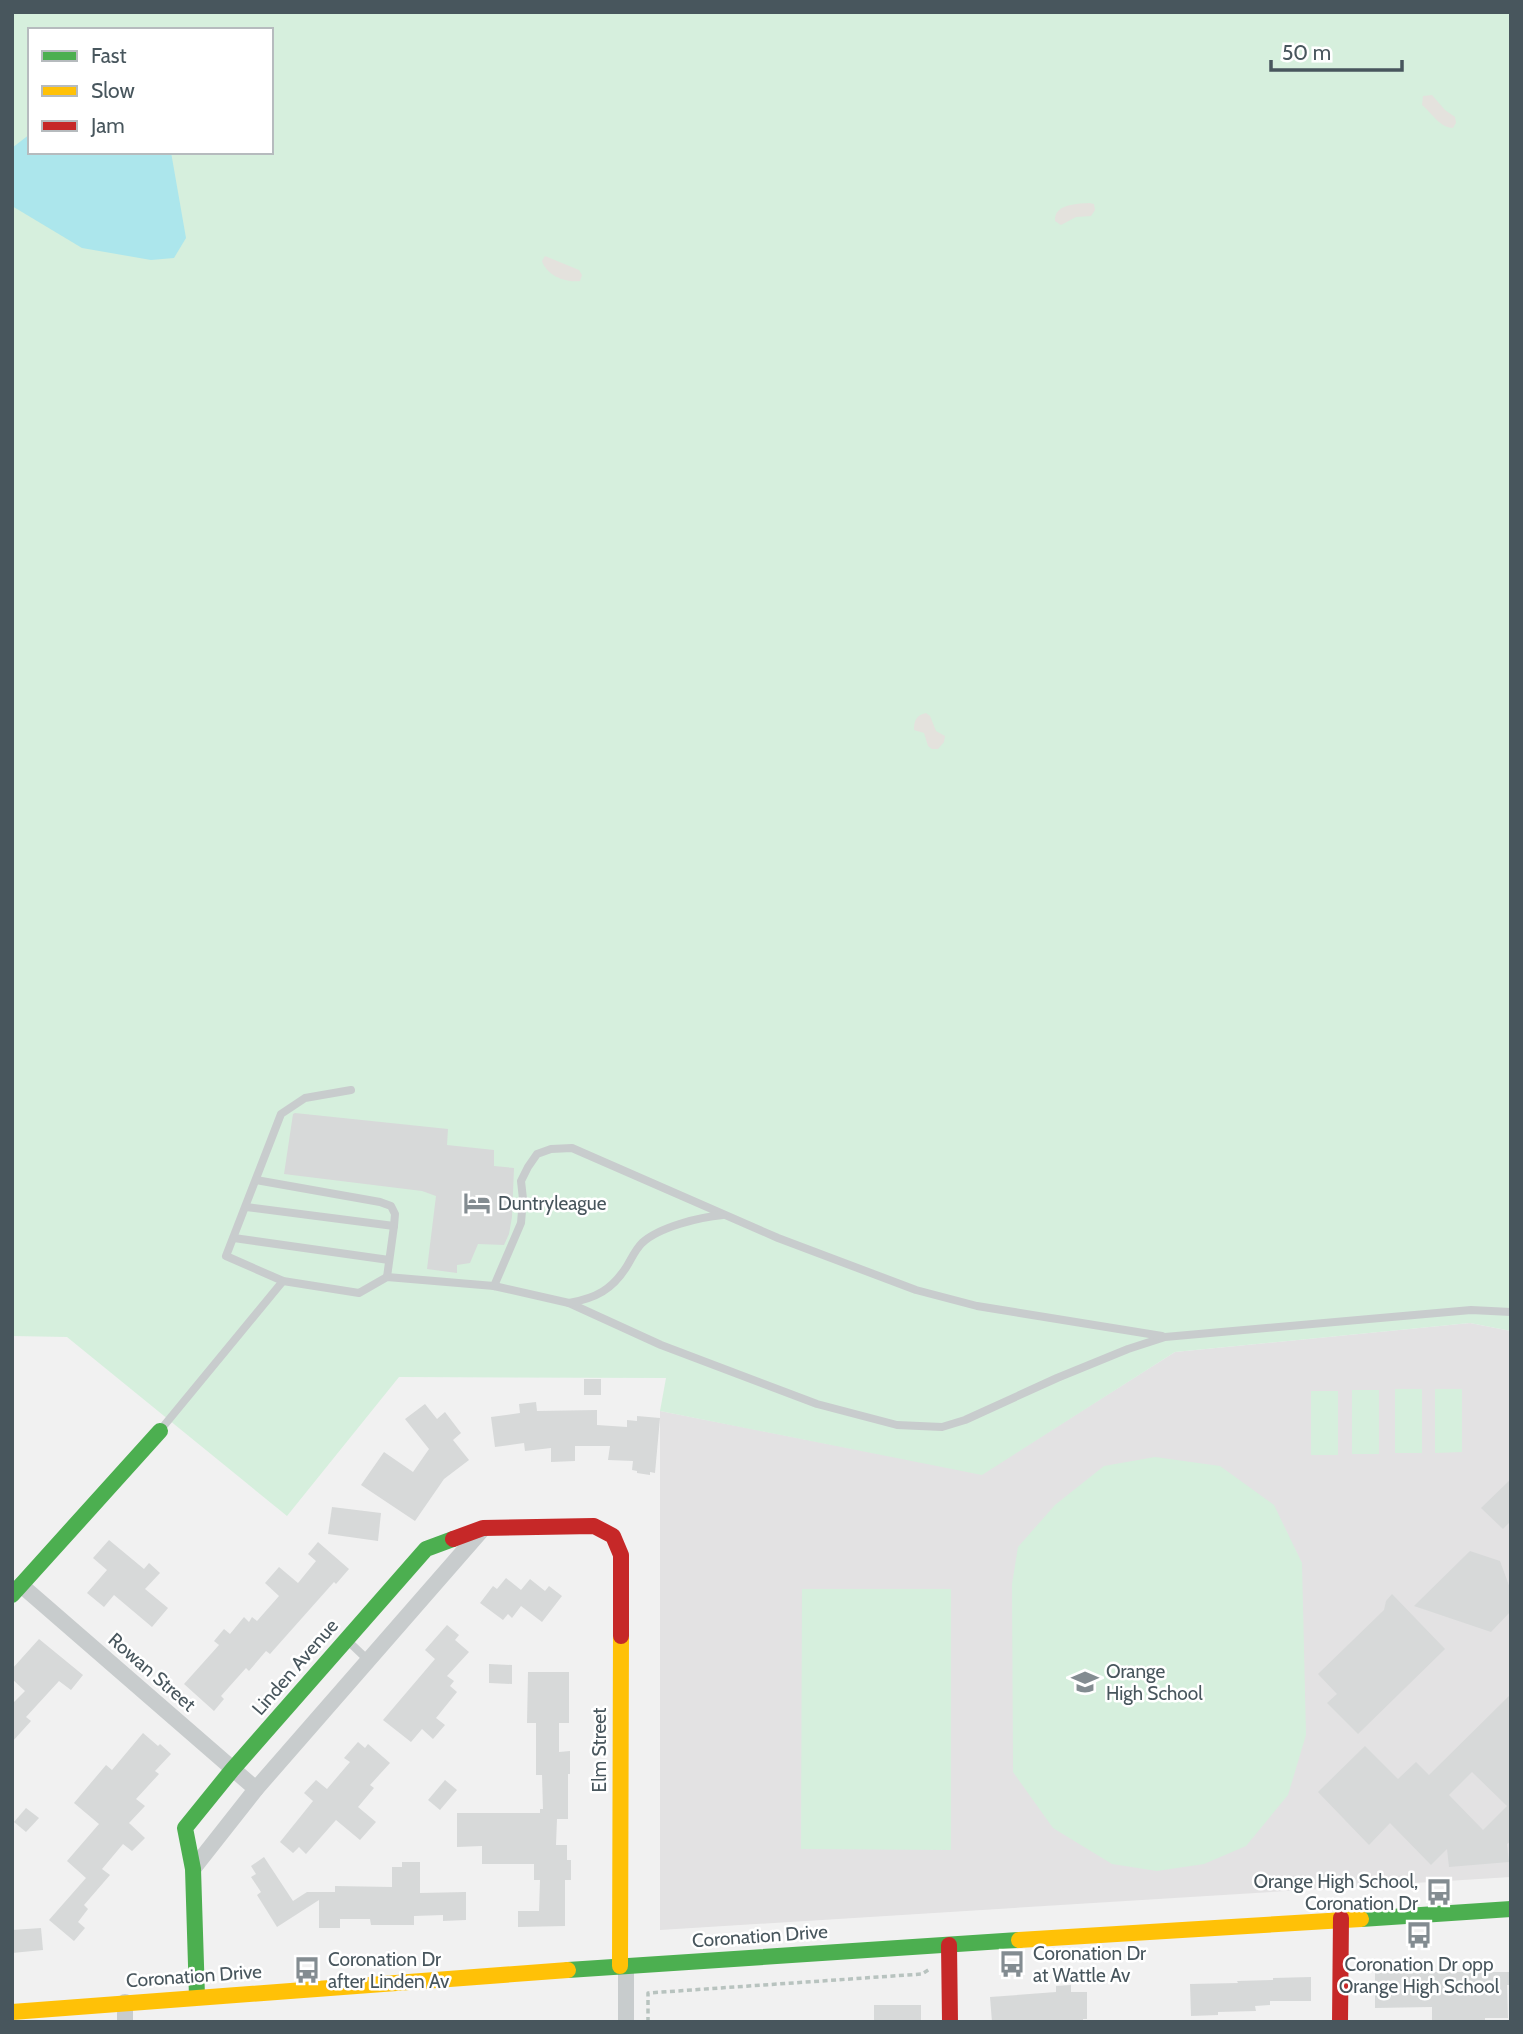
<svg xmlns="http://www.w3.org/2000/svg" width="1523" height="2034" viewBox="0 0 1523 2034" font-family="Cabin,sans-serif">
<rect width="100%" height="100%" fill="#f1f1f1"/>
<polygon fill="#e3e2e3" points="1470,1323 1511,1331 1511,1877 660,1930 660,1411 982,1474 1175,1352"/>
<g fill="#d6efdd" fill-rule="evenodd">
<path d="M12 12H1511V1331L1470 1323 1175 1352 982 1475 660 1411 666 1378 399 1377 287 1516 67 1337 12 1336ZM30 30H271V152H30Z"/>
<rect x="1395" y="1389" width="27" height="64"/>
<polygon points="1435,1389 1462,1389 1462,1452 1435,1453"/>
<rect x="1352" y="1390" width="27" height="64"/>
<rect x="1311" y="1391" width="27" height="64"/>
<polygon points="1155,1457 1220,1466 1274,1505 1302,1563 1306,1735 1288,1795 1246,1846 1204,1864 1157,1871 1112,1864 1053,1828 1013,1772 1012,1584 1018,1547 1055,1505 1104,1466"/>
<polygon points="802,1589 951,1589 951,1850 801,1849"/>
</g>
<g fill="#e4e2dd">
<path d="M1432 95 1445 110 1455 117 1456 123 1453 128C1440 128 1432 113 1422 105L1423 96Z"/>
<path d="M1089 203 1094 204 1095 210 1091 216 1076 217 1061 225 1055 221C1054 204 1076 204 1089 203Z"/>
<path d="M545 256 579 270 582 275 580 281C566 283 547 276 542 261Z"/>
<path d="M926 713 930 716 936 731 945 736 944 742 938 749H932L928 746 924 733 914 730C914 721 916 715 926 713Z"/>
</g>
<polygon fill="#ace6ec" points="30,134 30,152 171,152 186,238 174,258 151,260 82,248 12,206 12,148"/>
<g fill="#d7d9d9" fill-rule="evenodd">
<polygon points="295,1113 448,1129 447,1145 494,1150 494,1166 514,1168 512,1217 509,1234 504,1245 478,1244 470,1263 457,1265 457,1273 427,1269 436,1196 422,1191 284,1174 293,1114"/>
<rect x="584" y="1379" width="17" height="16"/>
<polygon points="536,1402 537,1411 597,1410 597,1425 627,1427 627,1420 637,1421 637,1416 660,1418 655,1473 650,1472 650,1475 637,1473 637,1471 632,1470 633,1461 608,1460 610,1446 575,1446 575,1461 551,1462 551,1448 525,1451 524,1443 495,1447 491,1417 520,1413 519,1404"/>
<polygon points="425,1404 437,1419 445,1412 461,1433 453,1440 469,1460 444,1479 415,1521 361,1485 384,1452 413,1472 429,1449 405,1419"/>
<polygon points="1511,1479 1511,1521 1503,1529 1481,1508"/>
<polygon points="332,1507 381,1513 378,1541 328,1534"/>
<polygon points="109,1540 144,1569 149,1563 160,1573 145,1589 168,1608 152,1627 114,1595 104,1607 87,1593 107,1570 93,1558"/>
<polygon points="318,1542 349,1569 336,1584 334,1582 270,1654 266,1651 249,1671 246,1668 221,1696 224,1699 214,1711 184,1684 219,1645 214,1641 224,1629 230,1634 244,1617 249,1622 252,1617 257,1621 279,1596 265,1583 279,1567 298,1583 316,1561 308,1554"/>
<polygon points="1470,1551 1500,1561 1511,1591 1511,1611 1491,1632 1414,1606"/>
<polygon points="506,1578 521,1590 530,1579 545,1591 549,1586 562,1596 542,1622 521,1606 512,1618 508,1614 503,1620 480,1603 493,1586 497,1589"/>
<polygon points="1392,1594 1445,1649 1358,1734 1327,1703 1337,1694 1318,1674 1384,1610 1386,1601"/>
<polygon points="447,1625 459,1635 455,1640 469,1652 447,1676 454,1681 450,1686 457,1692 436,1718 445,1725 433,1739 422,1729 411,1742 383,1720 435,1659 425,1650"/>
<polygon points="39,1639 83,1675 71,1690 59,1681 26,1717 31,1721 12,1742 12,1704 25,1691 12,1679 12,1669"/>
<polygon points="489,1664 512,1665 512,1684 489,1683"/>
<polygon points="528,1672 569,1672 569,1723 559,1723 559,1752 570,1751 570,1774 568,1774 568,1819 557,1819 556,1845 567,1845 567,1860 571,1860 571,1880 565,1880 565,1926 518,1927 518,1911 539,1911 540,1880 534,1880 534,1864 482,1864 482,1846 457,1847 457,1813 540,1813 540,1809 543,1809 542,1775 536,1775 536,1723 527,1723"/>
<path d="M1511 1694V1841L1507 1844 1509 1862 1449 1867 1447 1849 1431 1865 1390 1823 1369 1845 1318 1792 1365 1746 1398 1779 1416 1762 1429 1775ZM1472 1772 1507 1806 1483 1830 1449 1795Z"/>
<polygon points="143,1733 158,1746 160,1744 171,1754 155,1771 159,1774 136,1799 145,1806 129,1823 145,1838 132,1851 123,1844 102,1869 110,1875 84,1905 88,1909 78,1922 85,1928 74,1941 49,1920 86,1878 67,1861 99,1824 74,1803 106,1765 112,1770"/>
<polygon points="358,1742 365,1748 368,1744 390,1763 370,1785 374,1788 358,1807 376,1822 360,1840 336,1820 306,1854 299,1847 293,1853 280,1842 313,1801 304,1793 316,1780 327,1789 350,1762 344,1758"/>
<polygon points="445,1780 457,1790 440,1810 428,1800"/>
<polygon points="26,1808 39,1818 26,1832 14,1822"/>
<polygon points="264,1857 293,1901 307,1892 335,1892 335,1886 392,1887 392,1867 402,1867 402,1862 420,1862 420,1893 466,1892 466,1920 443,1921 443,1915 414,1916 414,1925 371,1925 370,1919 340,1919 340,1928 319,1928 319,1900 277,1927 257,1895 261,1892 251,1877 256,1874 251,1866"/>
<polygon points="41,1928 43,1950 12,1953 12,1930"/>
<polygon points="1423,1970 1423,1972 1511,1972 1511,1985 1507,1985 1508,2018 1485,2018 1485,2022 1432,2022 1432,2007 1375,2008 1375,1971"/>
<polygon points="1311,1977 1311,2001 1270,2001 1270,2005 1255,2006 1256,2011 1218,2012 1218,2015 1191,2016 1190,1984 1238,1983 1237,1981 1273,1980 1273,1978"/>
<polygon points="1071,1985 1071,1992 1087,1992 1087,2019 1083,2019 1083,2022 992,2022 990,1997 1056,1992 1056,1986"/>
<rect x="874" y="2005" width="47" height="17"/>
</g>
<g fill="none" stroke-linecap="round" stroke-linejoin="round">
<polyline stroke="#b8c3bf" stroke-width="3.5" stroke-dasharray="5 3.5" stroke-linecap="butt" points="648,2022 648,1993 922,1974 930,1969"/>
<g stroke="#c8cccd" stroke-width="8">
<polyline points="351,1090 305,1098 281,1114 226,1256 283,1281 359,1293 387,1277 494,1286 569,1303 661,1345 817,1404 897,1425 942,1427 965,1420 1057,1378 1128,1349 1165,1337 1471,1310 1511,1312"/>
<polyline points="256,1180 380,1202 391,1206 395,1214 394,1226"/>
<polyline points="246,1207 394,1226 387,1277"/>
<polyline points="234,1238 389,1260"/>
<polyline points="494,1286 521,1223 523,1199 521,1181 528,1167 537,1154 551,1149 572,1148 778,1238 916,1290 977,1306 1162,1336"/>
<path d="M569 1303C596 1298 612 1290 627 1266 632 1258 635 1250 642 1243 659 1227 700 1217 723 1215"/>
<polyline points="162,1428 283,1281"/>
<polyline points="349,1642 369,1661"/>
</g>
<g stroke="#c8cccd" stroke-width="16">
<polyline points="21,1585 256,1789"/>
<polyline points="193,1869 256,1789 482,1530"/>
<polyline points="626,1966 626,2022"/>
<polyline points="125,2002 125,2022"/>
</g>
<g stroke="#4caf50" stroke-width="16">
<polyline points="12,1595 160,1431"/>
<polyline points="1361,1919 1511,1909"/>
<polyline points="568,1970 1019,1940"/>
<polyline points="197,1997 193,1869 185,1828 232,1770 426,1549 453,1539"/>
</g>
<g stroke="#ffc107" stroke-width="16">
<polyline points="1019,1940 1361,1919"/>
<polyline points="620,1966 621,1636"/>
<polyline points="12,2012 568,1970"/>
</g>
<g stroke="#c62828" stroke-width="16">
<polyline points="453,1539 483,1528 594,1526 613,1536 621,1555 621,1636"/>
<polyline points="949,1945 950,2022"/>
<polyline points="1340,2022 1341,1918"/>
</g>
</g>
<defs>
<symbol id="hotel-bare" viewBox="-9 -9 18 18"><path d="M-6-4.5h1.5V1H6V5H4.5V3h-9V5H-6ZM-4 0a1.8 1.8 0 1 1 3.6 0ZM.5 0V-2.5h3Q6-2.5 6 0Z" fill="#838c91" stroke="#fff" stroke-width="2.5" paint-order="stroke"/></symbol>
<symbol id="school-bare" viewBox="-9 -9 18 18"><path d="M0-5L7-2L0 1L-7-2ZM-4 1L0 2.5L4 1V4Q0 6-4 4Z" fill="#838c91" stroke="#fff" stroke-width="2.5" paint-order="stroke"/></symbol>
<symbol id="bus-bare" viewBox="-9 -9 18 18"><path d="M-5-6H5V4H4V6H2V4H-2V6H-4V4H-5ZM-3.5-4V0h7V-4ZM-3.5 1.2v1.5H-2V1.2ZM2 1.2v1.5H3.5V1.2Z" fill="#838c91" stroke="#fff" stroke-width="2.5" paint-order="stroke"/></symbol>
</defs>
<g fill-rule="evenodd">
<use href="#hotel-bare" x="458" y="1184" width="38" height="38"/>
<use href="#school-bare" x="1066" y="1663" width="38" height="38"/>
<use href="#bus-bare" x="1420" y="1873" width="38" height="38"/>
<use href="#bus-bare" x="1400" y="1916" width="38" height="38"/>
<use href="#bus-bare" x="993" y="1945" width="38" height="38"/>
<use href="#bus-bare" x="288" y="1951" width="38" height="38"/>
</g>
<g text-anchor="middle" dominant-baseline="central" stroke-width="5" stroke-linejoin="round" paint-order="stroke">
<g font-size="19" fill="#48565d" stroke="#fff" text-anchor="start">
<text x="498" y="1203">Duntryleague</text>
<text x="1106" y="1671">Orange<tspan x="1106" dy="22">High School</tspan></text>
<text x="1418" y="1881" text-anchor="end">Orange High School,<tspan x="1418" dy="22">Coronation Dr</tspan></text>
<text x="1033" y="1953">Coronation Dr<tspan x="1033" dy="22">at Wattle Av</tspan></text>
<text x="328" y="1959">Coronation Dr<tspan x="328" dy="22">after Linden Av</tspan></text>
<text x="1419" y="1964" text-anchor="middle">Coronation Dr opp<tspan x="1419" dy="22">Orange High School</tspan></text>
</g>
<g font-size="19" fill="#48565d" stroke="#fff">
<text transform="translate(295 1667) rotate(-49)">Linden Avenue</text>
<text transform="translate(152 1672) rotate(41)">Rowan Street</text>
<text transform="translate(599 1750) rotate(-90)">Elm Street</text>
<text transform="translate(760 1936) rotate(-4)">Coronation Drive</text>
<text transform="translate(194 1976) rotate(-4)">Coronation Drive</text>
</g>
</g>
<rect width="1523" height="2034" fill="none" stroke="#48565d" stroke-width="28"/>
<rect x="28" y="28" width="245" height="126" fill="#ffffff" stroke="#b6bbbe" stroke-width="2"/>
<rect x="42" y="51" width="35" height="10" fill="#4caf50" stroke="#b6bbbe" stroke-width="2"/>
<text x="91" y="63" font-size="21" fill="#48565d">Fast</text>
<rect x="42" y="86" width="35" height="10" fill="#ffc107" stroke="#b6bbbe" stroke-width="2"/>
<text x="91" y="98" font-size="21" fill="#48565d">Slow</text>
<rect x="42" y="121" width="35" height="10" fill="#c62828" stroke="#b6bbbe" stroke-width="2"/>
<text x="91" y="133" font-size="21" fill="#48565d">Jam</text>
<path d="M1271 60v10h131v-10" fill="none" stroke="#48565d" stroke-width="3.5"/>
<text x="1282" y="60" font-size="21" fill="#48565d" stroke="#ffffff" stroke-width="5" paint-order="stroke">50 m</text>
</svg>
